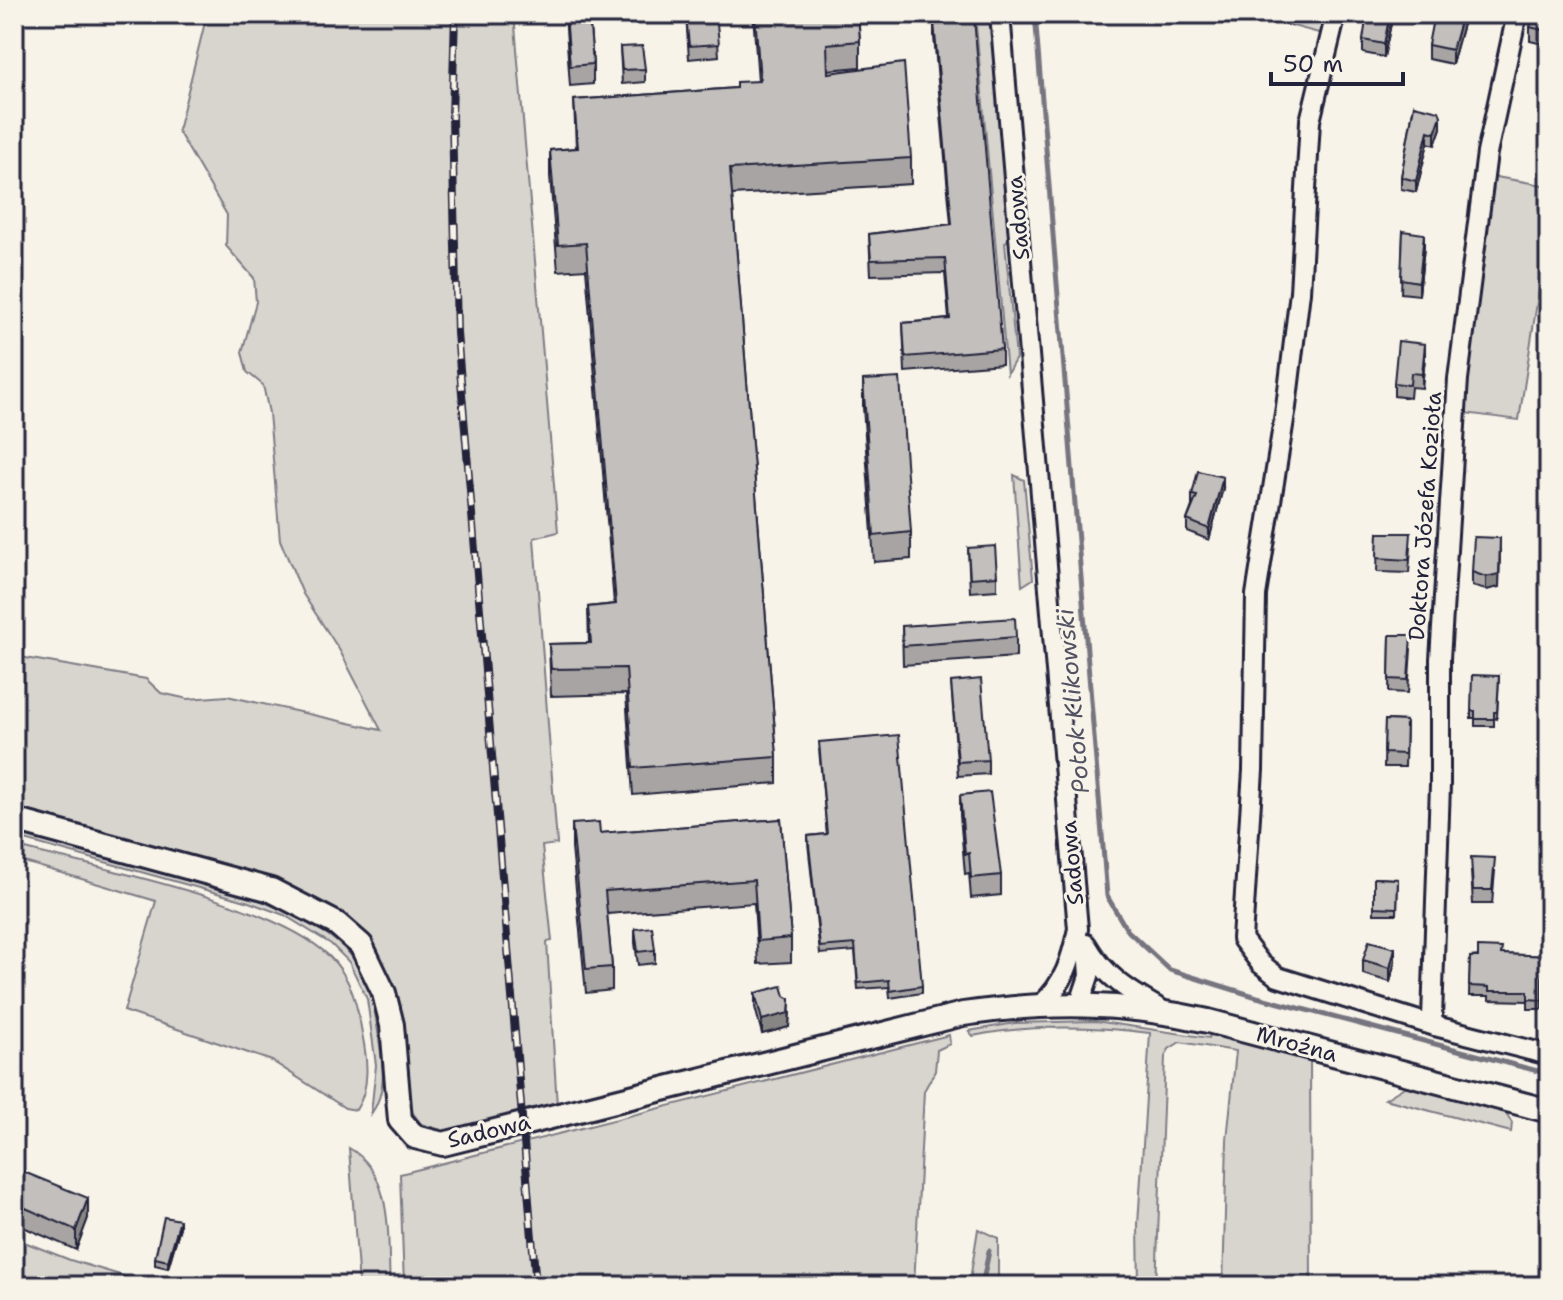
<svg xmlns="http://www.w3.org/2000/svg" width="1563" height="1300" viewBox="0 0 1563 1300" font-family="'Shantell Sans',sans-serif">
<rect width="100%" height="100%" fill="#f7f3e8"/>
<filter id="ink" filterUnits="userSpaceOnUse"><feTurbulence type="fractalNoise" baseFrequency=".0125" numOctaves="2"/><feDisplacementMap in="SourceGraphic" scale="16" xChannelSelector="R" yChannelSelector="G"/><feConvolveMatrix kernelMatrix="1 2 1 2 8 2 1 2 1" color-interpolation-filters="sRGB"/></filter>
<g filter="url(#ink)">
<g fill="#d8d5cf" stroke="#7d7c85" stroke-width="2">
<polygon points="207,14 514,14 558,532 534,538 557,844 542,846 552,941 547,942 557,1106 448,1132 421,1124 410,1109 389,980 376,950 344,916 286,886 14,808 14,656 146,679 161,693 188,699 227,696 381,730 340,651 303,594 280,540 269,413 263,385 247,372 242,352 256,302 254,278 226,246 227,215 178,131"/>
<polygon points="975,14 993,14 1009,238 1005,243 1016,358 1007,374"/>
<polygon points="1248,14 1336,14 1330,36"/>
<polygon points="1484,175 1549,186 1549,224 1519,420 1456,412"/>
<polygon points="1014,475 1024,480 1033,579 1022,586"/>
<path d="M14 831C96 853 304 893 353 958 370 980 374 1005 378 1032 382 1060 389 1089 371 1114L376 1065 367 999 349 962 331 944 284 915 246 901 14 837Z"/>
<path d="M14 846C93 867 274 902 329 956 351 977 357 1004 362 1033 367 1058 371 1087 356 1110L345 1108 272 1061 124 1011 156 901 14 859Z"/>
<path d="M1095 1021 1209 1038 1211 1032 1310 1059 1311 1286H1223L1227 1140 1236 1051 1180 1042 1169 1049 1165 1057 1156 1286H1139L1138 1225 1150 1033C1091 1026 1032 1024 973 1036L969 1031 1015 1023Z"/>
<polygon points="949,1035 950,1044 937,1050 935,1071 924,1091 914,1286 404,1286 400,1174"/>
<polygon points="1406,1086 1505,1111 1512,1123 1511,1132 1385,1099"/>
<path d="M349 1148C395 1174 387 1239 390 1286H359Z"/>
<polygon points="978,1229 998,1238 998,1286 969,1286"/>
<polygon points="14,1238 70,1260 157,1286 14,1286"/>
</g>
<g fill="none" stroke-linecap="round" stroke-linejoin="round">
<g stroke="#76747f" stroke-width="5">
<polyline points="1035,14 1107,896 1127,930 1170,970 1257,997 1549,1074"/>
<polyline points="982,1286 989,1251"/>
</g>
<defs>
<g id="minor">
<path d="M1000 14 1078 929C1071 960 1065 983 1041 1005"/>
<polyline points="1336,14 1310,121 1300,292 1286,407 1256,595 1253,770 1242,939 1261,964 1278,977 1435,1026 1549,1055"/>
<path d="M1086 944C1105 977 1130 992 1162 1010"/>
<polyline points="1080,1003 1089,976 1087,947"/>
<polyline points="1435,1026 1432,1018 1440,785 1440,659 1458,379 1487,153 1517,14"/>
</g>
<path id="major" d="M14 820 271 890 337 924 361 945 384 993 392 1025 400 1120 415 1137 443 1144 963 1014C1050 1001 1122 1002 1208 1021L1549 1111"/>
</defs>
<use href="#minor" stroke="#22223b" stroke-width="24"/>
<use href="#major" stroke="#22223b" stroke-width="28"/>
<use href="#minor" stroke="#f7f3e8" stroke-width="18"/>
<use href="#major" stroke="#f7f3e8" stroke-width="22"/>
<defs>
<polyline id="rail" points="455,14 452,117 457,333 536,1286"/>
</defs>
<use href="#rail" stroke="#22223b" stroke-width="8"/>
<use href="#rail" stroke="#f7f3e8" stroke-width="5" stroke-dasharray="15" stroke-linecap="butt"/>
</g>
<g fill="#a7a4a3" stroke="#22223b" stroke-width="2">
<polygon points="565,14 589,14 593,64 593,84 570,86"/>
<polygon points="686,14 716,14 719,56 689,59"/>
<polygon points="753,14 858,14 860,41 860,67 828,70 828,73 911,158 911,184 732,195 777,757 777,783 633,795 626,694 551,696 549,644 589,643 588,607 614,604 586,269 558,271 550,176 550,150 576,148 574,100 736,88 758,81"/>
<polygon points="1393,14 1384,57 1363,53 1363,40"/>
<polygon points="1463,14 1463,24 1452,64 1428,59 1428,45"/>
<polygon points="1549,14 1549,37 1547,45 1530,41 1530,27"/>
<polygon points="934,22 1002,349 1002,364 905,372 903,323 949,319 945,273 871,275 869,234 951,224 934,37"/>
<polygon points="620,47 645,69 645,82 622,84"/>
<polygon points="1414,105 1441,128 1435,145 1428,143 1416,192 1401,189 1401,177"/>
<polygon points="1403,231 1424,247 1419,295 1401,293"/>
<polygon points="1425,357 1422,388 1411,387 1410,398 1394,396 1394,383"/>
<polygon points="863,380 911,532 911,559 874,562 863,407"/>
<polygon points="1223,488 1209,540 1187,531 1187,520 1192,506 1192,495"/>
<polygon points="1378,533 1411,547 1409,573 1377,572"/>
<polygon points="968,548 997,576 997,590 970,592"/>
<polygon points="1500,551 1499,587 1486,590 1472,586 1472,572"/>
<polygon points="902,626 1016,637 1016,657 903,665"/>
<polygon points="1390,635 1411,649 1408,693 1389,692"/>
<polygon points="1499,676 1497,719 1494,718 1494,726 1475,726 1475,718 1471,718 1471,711"/>
<polygon points="951,682 988,760 988,774 958,776"/>
<polygon points="1385,720 1406,721 1405,767 1384,767"/>
<polygon points="819,749 922,986 922,993 890,998 889,987 858,989 855,951 820,954 808,843 808,836 827,834"/>
<polygon points="960,795 1001,875 1001,895 971,898 969,873 965,874 960,815"/>
<polygon points="781,819 791,938 791,962 758,964 754,903 607,914 612,967 612,990 586,993 572,848 572,824 600,833"/>
<polygon points="1471,871 1495,871 1492,904 1473,904"/>
<polygon points="1374,878 1398,879 1397,914 1374,914"/>
<polygon points="635,929 655,950 655,963 638,965 635,943"/>
<polygon points="1501,954 1548,956 1548,987 1542,986 1542,1009 1528,1009 1528,1001 1489,1000 1489,996 1469,996 1470,957"/>
<polygon points="1363,960 1395,961 1390,982 1363,974"/>
<polygon points="755,993 790,1012 789,1027 762,1034 755,1007"/>
<polygon points="14,1168 88,1218 76,1250 14,1223"/>
<polygon points="180,1227 168,1268 155,1265 155,1258"/>
</g>
<g fill="#888684" stroke="#22223b" stroke-width="2">
<polygon points="1390,14 1393,14 1384,57 1384,44"/>
<polygon points="1462,14 1463,24 1452,64 1452,50"/>
<polygon points="1441,116 1441,128 1435,145 1435,133"/>
<polygon points="1428,131 1428,143 1416,192 1416,181"/>
<polygon points="1424,234 1424,247 1419,295 1419,282"/>
<polygon points="1425,344 1425,357 1422,388 1422,374"/>
<polygon points="1223,477 1223,488 1209,540 1209,529"/>
<polygon points="1500,538 1499,587 1486,590 1486,577"/>
<polygon points="1395,948 1395,961 1390,982 1390,968"/>
<polygon points="790,999 789,1027 762,1034 762,1020"/>
<polygon points="17,1089 17,1108 14,1117 14,1098"/>
<polygon points="88,1198 88,1218 76,1250 76,1230"/>
<polygon points="180,1220 180,1227 168,1268 168,1261"/>
</g>
<g fill="#c2bfbd" stroke="#22223b" stroke-width="2">
<polygon points="566,14 589,14 593,64 570,66"/>
<polygon points="686,14 716,14 719,44 689,46"/>
<polygon points="755,14 858,14 860,41 827,44 828,73 904,63 911,158 730,169 777,757 633,768 626,668 551,669 549,644 591,643 588,607 616,604 586,243 558,245 550,150 578,148 574,100 736,88 736,82 760,81"/>
<polygon points="1367,14 1390,14 1384,44 1363,40"/>
<polygon points="1434,14 1462,14 1452,50 1428,45"/>
<polygon points="1533,14 1549,14 1547,31 1530,27"/>
<polygon points="974,18 1002,349 905,357 903,323 950,319 945,258 871,260 869,234 952,224 934,22"/>
<polygon points="642,46 645,69 622,70 620,47"/>
<polygon points="1414,105 1439,111 1441,116 1435,133 1428,131 1416,181 1401,177"/>
<polygon points="1403,231 1424,234 1419,282 1401,279"/>
<polygon points="1398,341 1425,344 1422,374 1411,373 1410,385 1394,383"/>
<polygon points="900,378 911,532 874,536 863,380"/>
<polygon points="1198,471 1223,477 1209,529 1187,520 1197,496 1192,495"/>
<polygon points="1378,533 1411,533 1409,560 1377,558"/>
<polygon points="1474,537 1500,538 1499,574 1486,577 1472,572"/>
<polygon points="995,546 997,576 970,578 968,548"/>
<polygon points="1015,618 1016,637 903,646 902,626"/>
<polygon points="1390,635 1411,635 1408,680 1389,679"/>
<polygon points="1472,675 1499,676 1497,712 1494,712 1494,719 1475,719 1475,711 1471,711"/>
<polygon points="981,679 988,760 958,762 951,682"/>
<polygon points="1385,720 1406,721 1405,754 1384,753"/>
<polygon points="899,735 922,986 890,991 889,980 858,983 855,944 820,947 808,836 827,834 819,742"/>
<polygon points="990,792 1001,875 971,878 969,853 965,854 960,795"/>
<polygon points="781,819 791,938 758,941 754,880 605,891 612,967 586,969 572,824 599,822 600,833"/>
<polygon points="1471,857 1495,858 1492,890 1473,890"/>
<polygon points="1374,878 1398,879 1397,908 1374,907"/>
<polygon points="652,927 655,950 638,952 635,929"/>
<polygon points="1369,941 1395,948 1390,968 1363,960"/>
<polygon points="1478,947 1502,948 1501,954 1548,956 1548,977 1542,977 1542,1000 1528,999 1528,991 1489,991 1489,987 1469,986 1470,957 1478,957"/>
<polygon points="782,986 785,996 790,999 789,1013 762,1020 755,993"/>
<polygon points="14,1168 88,1198 76,1230 14,1203"/>
<polygon points="164,1217 180,1220 168,1261 155,1258"/>
</g>
</g>
<g text-anchor="middle" dominant-baseline="central" stroke-width="6" stroke-linejoin="round" paint-order="stroke">
<g font-size="22" fill="#22223b" stroke="#f7f3e8">
<text transform="translate(1018 218) rotate(-95)">Sadowa</text>
<text transform="translate(1425 516) rotate(-86)">Doktora Józefa Kozioła</text>
<text transform="translate(1072 863) rotate(-95)">Sadowa</text>
<text transform="translate(1297 1044) rotate(15)">Mroźna</text>
<text transform="translate(489 1131) rotate(-13)">Sadowa</text>
</g>
<g font-size="24" font-style="italic" fill="#535263" stroke="#f7f3e8">
<text transform="translate(1073 701) rotate(-95)">Potok Klikowski</text>
</g>
</g>
<rect width="1563" height="1300" fill="none" stroke="#f7f3e8" stroke-width="48"/>
<rect x="24" y="24" width="1515" height="1252" fill="none" stroke="#22223b" stroke-width="3" filter="url(#ink)"/>
<path d="M1271 72v12h132v-12" fill="none" stroke="#22223b" stroke-width="4"/>
<text x="1283" y="72" font-size="24" fill="#22223b" stroke="#f7f3e8" stroke-width="6" paint-order="stroke">50 m</text>
</svg>
